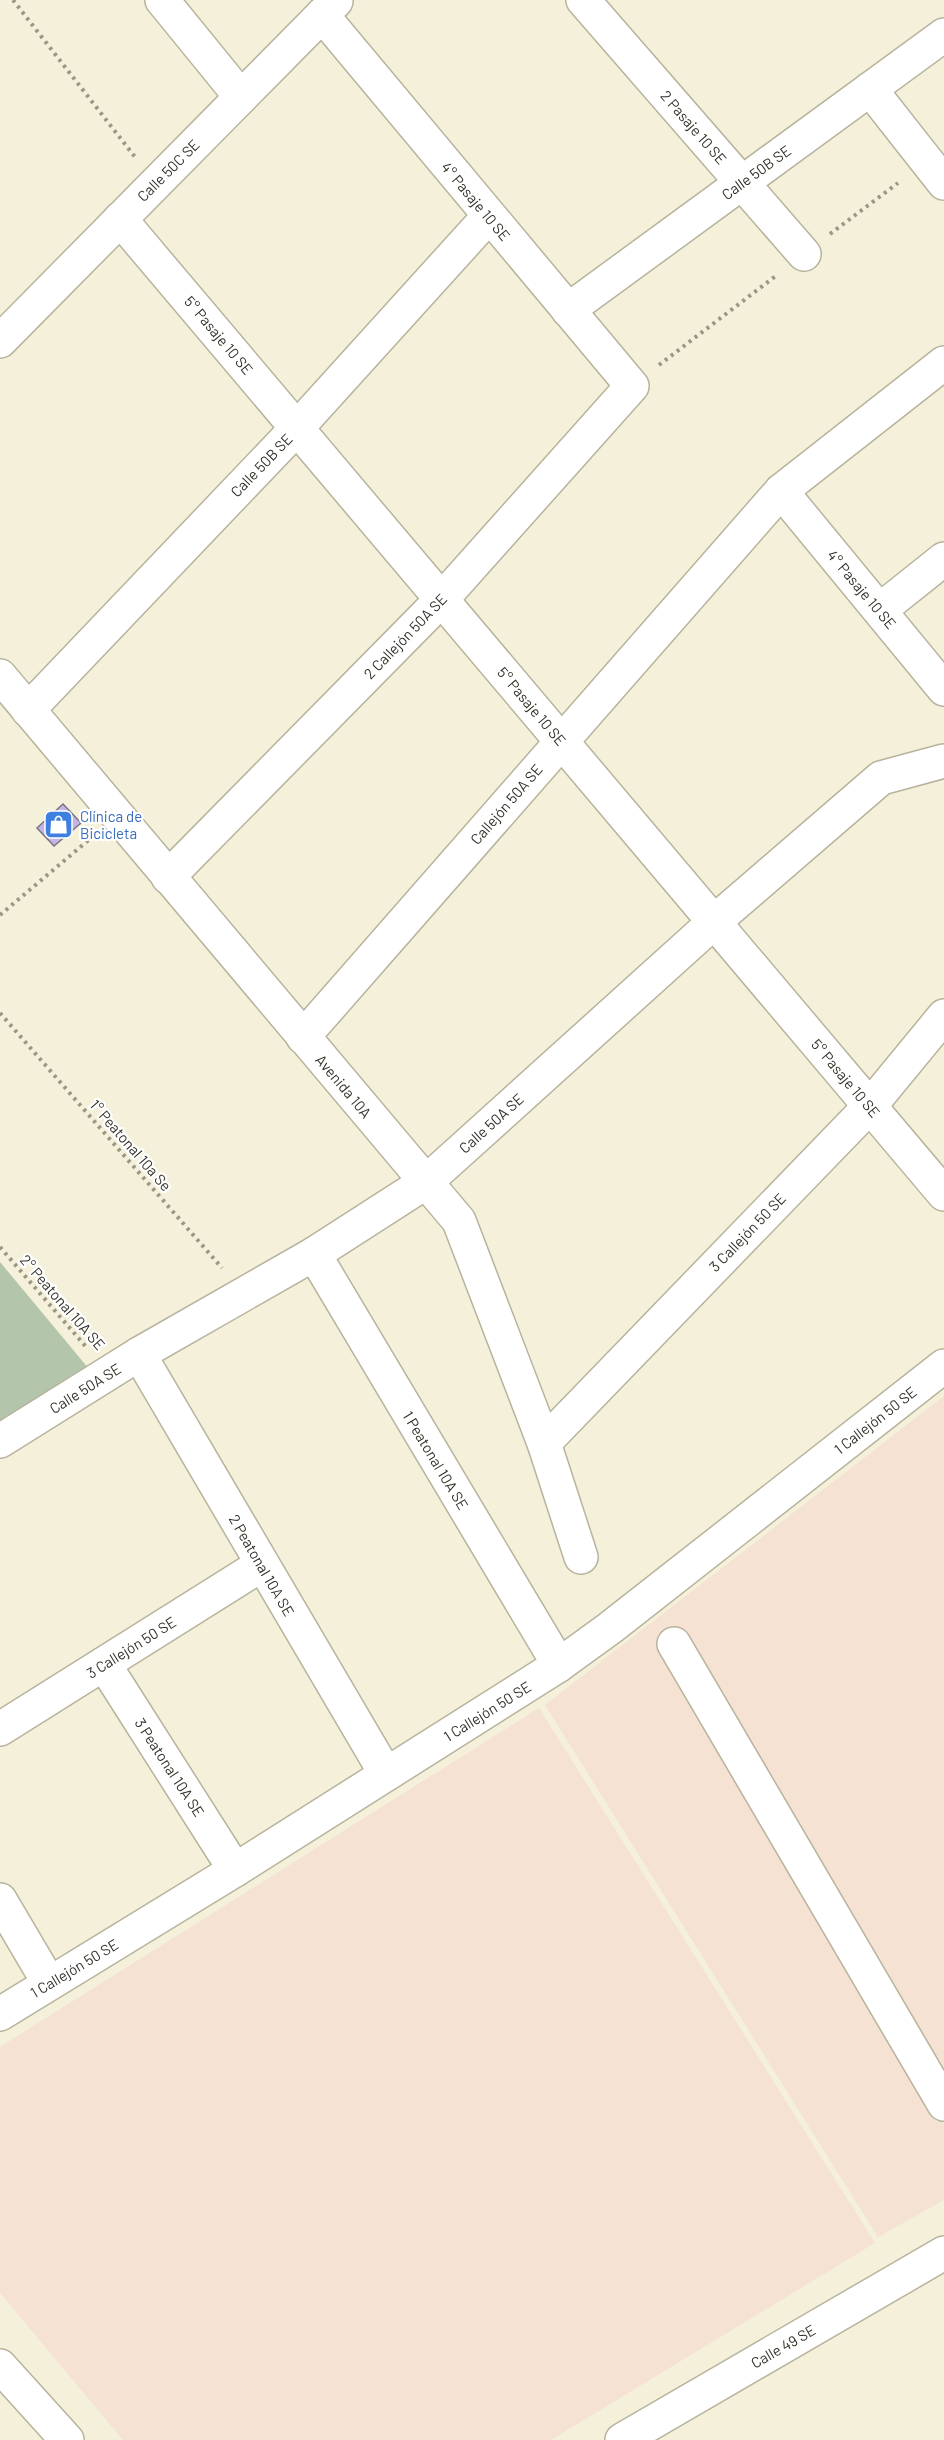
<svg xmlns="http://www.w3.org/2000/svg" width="944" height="2440" viewBox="0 0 944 2440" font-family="Barlow,sans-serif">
<rect width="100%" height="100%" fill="#f5f0d9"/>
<g fill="#f5e2d2">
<polygon points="944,1396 944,2200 878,2237 545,1705"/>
<polygon points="539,1708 875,2243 551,2440 123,2440 0,2293 0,2047"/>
</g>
<polygon fill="#b3c6ab" points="0,1262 89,1369 0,1423"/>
<polygon fill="#c4b6e4" stroke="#797387" stroke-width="1.5" points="63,804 81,823 54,846 37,828"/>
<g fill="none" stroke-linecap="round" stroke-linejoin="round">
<defs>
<g id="minor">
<polyline points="162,0 241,97"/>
<polyline points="583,0 804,254"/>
<polyline points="870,89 944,183"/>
<polyline points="120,219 944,1194"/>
<polyline points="568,310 944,35"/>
<polyline points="0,341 336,1"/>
<polyline points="781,491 944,689"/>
<polyline points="880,610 944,559"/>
<polyline points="0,676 459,1221 544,1443 581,1557"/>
<polyline points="28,710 297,428 489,216"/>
<polyline points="168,877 442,599 632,386 322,15"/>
<polyline points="303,1037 781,491 944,363"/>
<polyline points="314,1254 559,1665"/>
<polyline points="139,1354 386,1774"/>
<polyline points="0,1441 139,1354 314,1254 426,1182 714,922 881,778 944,761"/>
<polyline points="544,1443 870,1106 944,1016"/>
<polyline points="674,1644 944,2104"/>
<polyline points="104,1664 235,1870"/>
<polyline points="0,1729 261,1565"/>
<polyline points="0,1900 49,1983"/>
<polyline points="0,2014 235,1870 559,1665 610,1628 944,1366"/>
<polyline points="0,2366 67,2440"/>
<polyline points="622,2440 944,2253"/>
</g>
</defs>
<use href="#minor" stroke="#b8b39d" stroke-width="36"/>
<g stroke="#9b9787" stroke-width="4" stroke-dasharray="3 4.5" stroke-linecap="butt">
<polyline points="13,0 135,157"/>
<polyline points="830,234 898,183"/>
<polyline points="659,365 777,275"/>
<polyline points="0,915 91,838"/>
<polyline points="0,1013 222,1268"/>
<polyline points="0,1247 87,1348"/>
</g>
<use href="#minor" stroke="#fff" stroke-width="33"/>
</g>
<defs>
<symbol id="shop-square" viewBox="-11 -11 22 22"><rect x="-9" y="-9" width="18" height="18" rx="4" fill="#3f7fe0" stroke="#fff"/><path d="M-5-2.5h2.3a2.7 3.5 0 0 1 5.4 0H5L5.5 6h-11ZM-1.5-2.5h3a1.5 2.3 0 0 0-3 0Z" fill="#fff"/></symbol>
</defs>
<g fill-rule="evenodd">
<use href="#shop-square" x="42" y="808" width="33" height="33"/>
</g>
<g text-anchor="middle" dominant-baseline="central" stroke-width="4.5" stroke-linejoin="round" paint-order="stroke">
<g font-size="15" fill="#343229" stroke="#fff">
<text transform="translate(694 127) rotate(49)">2 Pasaje 10 SE</text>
<text transform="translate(168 170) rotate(-45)">Calle 50C SE</text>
<text transform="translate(756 172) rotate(-36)">Calle 50B SE</text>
<text transform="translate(476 201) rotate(50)">4° Pasaje 10 SE</text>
<text transform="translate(219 335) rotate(50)">5° Pasaje 10 SE</text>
<text transform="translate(261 465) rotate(-46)">Calle 50B SE</text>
<text transform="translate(862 589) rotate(50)">4° Pasaje 10 SE</text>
<text transform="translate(405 636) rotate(-46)">2 Callejón 50A SE</text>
<text transform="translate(532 706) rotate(50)">5° Pasaje 10 SE</text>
<text transform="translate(506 804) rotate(-49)">Callejón 50A SE</text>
<text transform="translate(846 1078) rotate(50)">5° Pasaje 10 SE</text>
<text transform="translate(344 1086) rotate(50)">Avenida 10A</text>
<text transform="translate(491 1123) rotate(-42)">Calle 50A SE</text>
<text transform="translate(131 1145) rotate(49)">1° Peatonal 10a Se</text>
<text transform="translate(747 1232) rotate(-46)">3 Callejón 50 SE</text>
<text transform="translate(63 1302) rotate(49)">2° Peatonal 10A SE</text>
<text transform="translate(85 1388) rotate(-32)">Calle 50A SE</text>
<text transform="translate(875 1420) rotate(-38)">1 Callejón 50 SE</text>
<text transform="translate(436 1460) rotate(59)">1 Peatonal 10A SE</text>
<text transform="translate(262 1565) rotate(60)">2 Peatonal 10A SE</text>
<text transform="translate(131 1647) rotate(-32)">3 Callejón 50 SE</text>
<text transform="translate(487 1711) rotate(-32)">1 Callejón 50 SE</text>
<text transform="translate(170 1767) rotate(57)">3 Peatonal 10A SE</text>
<text transform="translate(74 1968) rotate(-31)">1 Callejón 50 SE</text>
<text transform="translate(783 2346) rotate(-30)">Calle 49 SE</text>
</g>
<g font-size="15" fill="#366cbe" stroke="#fff" text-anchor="start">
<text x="80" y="816">Clínica de<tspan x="80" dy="17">Bicicleta</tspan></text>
</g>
</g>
</svg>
